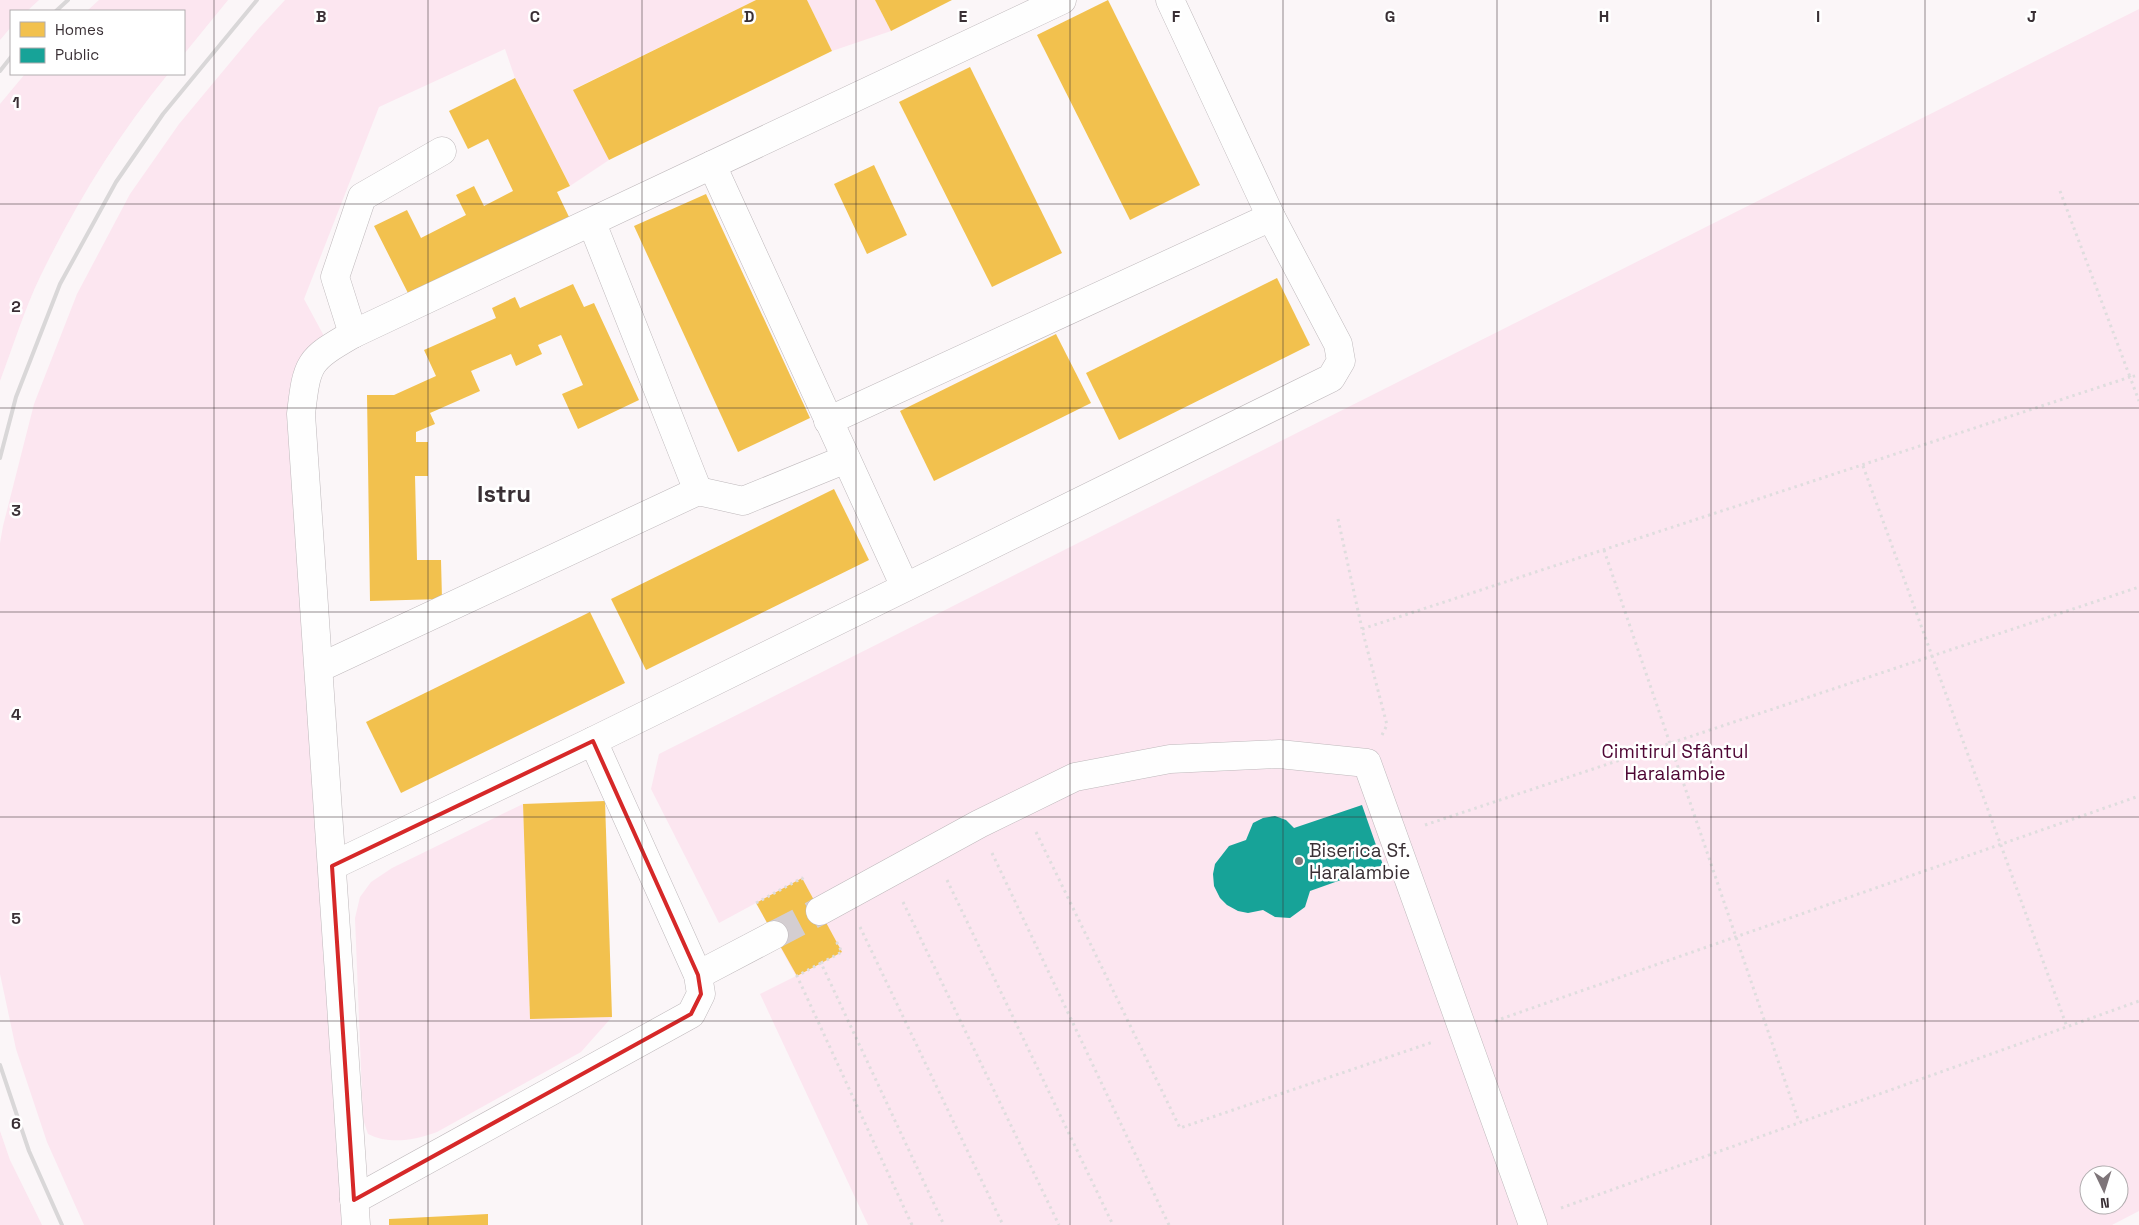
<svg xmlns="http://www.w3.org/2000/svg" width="2139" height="1225" viewBox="0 0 2139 1225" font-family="'Space Grotesk',sans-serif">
<rect width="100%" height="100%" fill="#fbf6f8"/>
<g fill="#fce6f0" fill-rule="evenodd">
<polygon points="0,0 39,0 27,11 11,11 11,27 0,40"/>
<polygon points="99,0 228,0 184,54 184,11 87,11"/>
<polygon points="285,0 756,0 574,89 609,160 570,186 515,78 505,49 379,107 304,299 324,336 311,364 342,1225 84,1225 47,1142 16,1049 0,974 0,543 3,526 34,404 77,294 130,194 179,124 259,28"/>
<polygon points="807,0 875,0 891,31 832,51"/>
<path d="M2139 9V1211L2112 1225H868L760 994 796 976 756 903 719 923 651 789 659 754ZM2089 1175H2119V1205H2089Z"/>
<path d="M25 74H168C117 136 75 205 40 277 24 310 13 347 0 381V104Z"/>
<path d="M523 804 530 1019 612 1017 581 1052 437 1132C415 1140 390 1145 368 1134L363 1119 355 918 360 897 371 882 392 868Z"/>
<polygon points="0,1131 10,1160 42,1225 0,1225"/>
</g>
<g fill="#f2c14e">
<polygon points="756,0 807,0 832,51 609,160 573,90"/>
<polygon points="875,0 952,0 891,31"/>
<polygon points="1108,0 1200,185 1130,220 1037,35"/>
<polygon points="970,67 1062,253 992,287 899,102"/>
<polygon points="515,78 570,186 557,192 570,219 411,299 374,226 407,210 421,238 466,215 456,195 474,186 484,206 513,191 488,139 468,149 449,111"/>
<polygon points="874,165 907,235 867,254 834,184"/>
<polygon points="706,194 810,418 738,452 634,226"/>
<polygon points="1277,278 1310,345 1119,440 1086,373"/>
<polygon points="573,284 584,307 594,303 639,400 578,429 562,394 583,385 561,335 538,345 542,354 516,366 511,354 471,371 480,391 430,413 435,424 416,432 416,442 428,442 428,476 415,476 417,560 441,560 442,599 370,601 367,395 394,395 436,376 424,350 496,318 492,308 515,297 520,308"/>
<polygon points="1056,334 1091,403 934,481 900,411"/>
<polygon points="834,489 869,560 646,670 611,599"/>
<polygon points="590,612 625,683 401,793 366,722"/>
<polygon points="605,801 612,1017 530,1019 523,804"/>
<polygon points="802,878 842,952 797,976 756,903"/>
<polygon points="488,1214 488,1225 389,1225 389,1219"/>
</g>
<polygon fill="#17a398" points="1362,805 1383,865 1310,891 1305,907 1290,918 1275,917 1263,910 1248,913 1238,911 1227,905 1220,898 1214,886 1213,874 1215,864 1229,846 1246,840 1253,823 1263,818 1275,816 1286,820 1294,828"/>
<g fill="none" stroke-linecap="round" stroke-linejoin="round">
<polyline stroke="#d4ced1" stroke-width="28" stroke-dasharray="28 14" stroke-linecap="butt" points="774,935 820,911"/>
<defs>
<g id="minor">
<polyline points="712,165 905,587"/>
<polyline points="592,223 698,491"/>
<polyline points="353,334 335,277 362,197 442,151"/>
<polyline points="828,421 1271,217"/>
<polyline points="319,668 698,491 743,501 846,459"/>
<polyline points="332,866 593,741 1331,378 1341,361 1338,344 1271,217 1170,0"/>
<polyline points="820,911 979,824 1075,777 1170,759 1279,754 1367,763 1533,1225"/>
<polyline points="698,975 774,935"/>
<polyline points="354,1200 691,1014 701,994 698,975 593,741"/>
<path d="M356 1225 301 414C307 362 308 360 353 334L1062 0"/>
</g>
</defs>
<use href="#minor" stroke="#beb8bb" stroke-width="29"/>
<g stroke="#dfddde" stroke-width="3" stroke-dasharray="2.5 4" stroke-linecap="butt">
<polyline points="2060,191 2130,377 2139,375"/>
<polyline points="1863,466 2067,1027"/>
<polyline points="1338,519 1362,629"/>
<polyline points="1604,550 1799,1122"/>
<polyline points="1382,735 1387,725 1362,629 2130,377 2139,401"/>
<polyline points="1425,825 2139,587"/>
<polyline points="1036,832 1180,1128 1433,1042"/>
<polyline points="992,853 1169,1225"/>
<polyline points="947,880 1113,1225"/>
<polyline points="903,902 1059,1225"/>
<polyline points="756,903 802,878 805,883"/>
<polyline points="860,927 1003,1225"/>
<polyline points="821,963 842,952 835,939"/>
<polyline points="1495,1021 2139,796"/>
<polyline points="1561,1208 2139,1001"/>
<polyline points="912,1225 797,976 821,963 944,1225"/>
</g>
<use href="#minor" stroke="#fefefe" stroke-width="28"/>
<g stroke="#d9d7d8" stroke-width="4">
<polyline points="56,11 68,0"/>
<polyline points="0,71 11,57"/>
<polyline points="0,458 16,397 60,284 116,182 163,114 257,0"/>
<polyline points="0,1065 29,1151 62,1225"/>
</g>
</g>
<path fill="none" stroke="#d62828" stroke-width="4" stroke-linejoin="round" d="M593 741 698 975 701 994 691 1014 354 1200 332 866Z"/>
<path fill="none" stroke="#3a3035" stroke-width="1" stroke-opacity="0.55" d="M214 0V1225M428 0V1225M642 0V1225M856 0V1225M1070 0V1225M1283 0V1225M1497 0V1225M1711 0V1225M1925 0V1225M0 204H2139M0 408H2139M0 612H2139M0 817H2139M0 1021H2139"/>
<circle fill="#7e7579" stroke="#fff" stroke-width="2" cx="1299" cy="861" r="5"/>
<g text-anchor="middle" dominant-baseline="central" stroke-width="5" stroke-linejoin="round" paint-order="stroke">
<g font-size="19" fill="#4f0735" stroke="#fff">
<text x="1675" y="751">Cimitirul Sfântul<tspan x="1675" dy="22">Haralambie</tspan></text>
</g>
<g font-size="19" fill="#3a3035" stroke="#fff" text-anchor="start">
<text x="1309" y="850">Biserica Sf.<tspan x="1309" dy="22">Haralambie</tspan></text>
</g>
<g font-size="24" font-weight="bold" fill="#3a3035" stroke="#fff">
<text x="504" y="493">Istru</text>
</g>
</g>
<g font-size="16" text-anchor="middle" font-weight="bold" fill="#3a3035" stroke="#fff" stroke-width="5" stroke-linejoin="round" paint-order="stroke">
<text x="321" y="22">B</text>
<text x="535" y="22">C</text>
<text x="749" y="22">D</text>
<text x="963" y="22">E</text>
<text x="1176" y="22">F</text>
<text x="1390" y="22">G</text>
<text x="1604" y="22">H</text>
<text x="1818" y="22">I</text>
<text x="2032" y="22">J</text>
<text x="16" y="108">1</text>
<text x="16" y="312">2</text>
<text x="16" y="516">3</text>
<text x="16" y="720">4</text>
<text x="16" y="924">5</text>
<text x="16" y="1129">6</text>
</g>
<rect x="10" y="10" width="175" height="65" fill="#ffffff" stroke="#b0acae"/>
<rect x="20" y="22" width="25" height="15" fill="#f2c14e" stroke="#b0acae"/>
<text x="55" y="35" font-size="15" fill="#3a3035">Homes</text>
<rect x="20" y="48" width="25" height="15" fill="#17a398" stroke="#b0acae"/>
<text x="55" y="60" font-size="15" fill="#3a3035">Public</text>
<g transform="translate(2104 1190) rotate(176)"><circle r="24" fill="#ffffff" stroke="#b0acae"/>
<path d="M0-4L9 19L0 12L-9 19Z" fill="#7e7579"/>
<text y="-8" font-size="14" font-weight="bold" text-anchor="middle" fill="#3a3035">N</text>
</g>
</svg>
